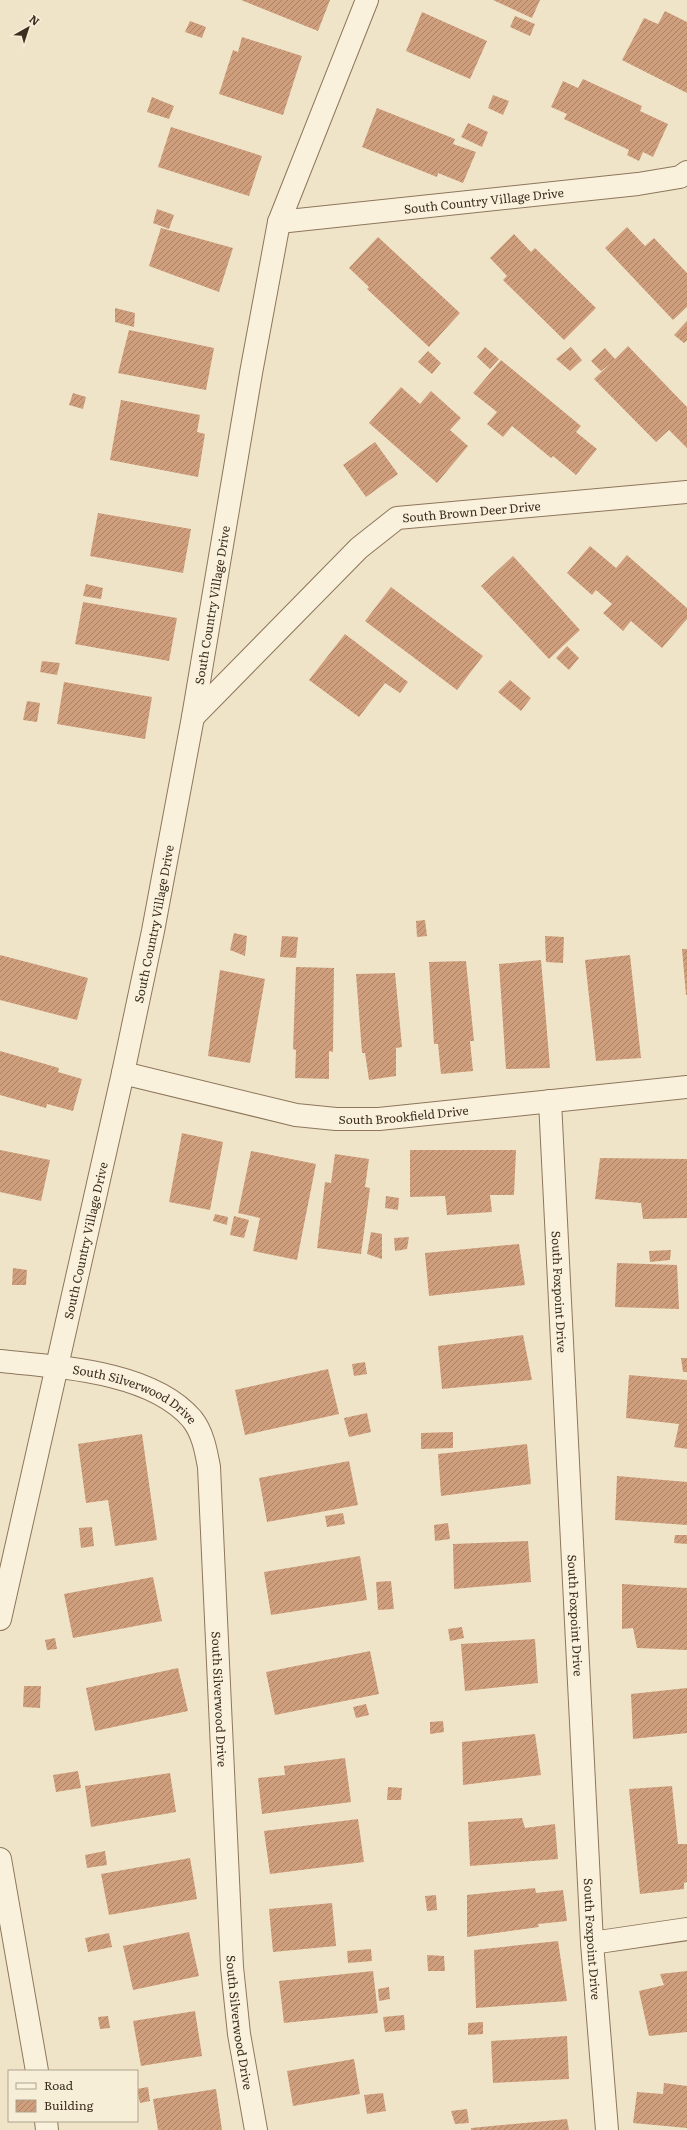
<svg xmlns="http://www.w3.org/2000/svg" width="687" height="2130" viewBox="0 0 687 2130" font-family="Literata,serif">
<defs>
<pattern id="building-hatch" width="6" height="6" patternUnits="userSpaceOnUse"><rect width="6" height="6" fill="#cf9f7d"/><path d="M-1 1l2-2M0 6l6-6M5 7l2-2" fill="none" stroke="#a98266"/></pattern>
</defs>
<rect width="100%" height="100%" fill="#f0e4c8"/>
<g fill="url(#building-hatch)">
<polygon points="241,0 330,0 318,31"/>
<polygon points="493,0 540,0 532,18"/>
<polygon points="665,11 687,22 687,93 622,60 644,18 658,24"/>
<polygon points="422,12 487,41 470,79 406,51"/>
<polygon points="515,16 535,24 530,36 510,27"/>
<polygon points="190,21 206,27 202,38 185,32"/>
<polygon points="242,37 302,56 283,115 219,94 233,50 238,52"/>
<polygon points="583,79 642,106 640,111 668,124 653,157 643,152 639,161 627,155 629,150 564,119 567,114 551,107 563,81 578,88"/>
<polygon points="493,95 509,101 503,115 488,108"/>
<polygon points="152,97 174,106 169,119 147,112"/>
<polygon points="377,108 455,139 453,144 476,152 463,183 438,173 437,177 362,147"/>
<polygon points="468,123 488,132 482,147 461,137"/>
<polygon points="171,127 262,156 249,196 158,167"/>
<polygon points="157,209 174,215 169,229 153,223"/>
<polygon points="627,227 645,246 654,238 687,273 687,307 673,320 605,248"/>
<polygon points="161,228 233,248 219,292 149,266"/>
<polygon points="514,234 531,252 535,248 596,308 564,340 503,280 507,276 490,258"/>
<polygon points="378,237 460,313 429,347 367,289 369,287 349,268"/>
<polygon points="115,308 135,313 134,327 115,322"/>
<polygon points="687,321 687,340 684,343 674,335"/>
<polygon points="129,330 214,348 206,390 118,373"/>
<polygon points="628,346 687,407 687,448 669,430 656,442 594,379 611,363 601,371 591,361 605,348 615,359"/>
<polygon points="485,347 499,359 490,369 477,357"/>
<polygon points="571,347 582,360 570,371 556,359"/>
<polygon points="428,351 441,363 432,374 418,362"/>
<polygon points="501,360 581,426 576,432 597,449 576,475 553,456 551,458 512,426 503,437 487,424 497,412 473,393"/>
<polygon points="401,387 420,404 431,391 461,418 450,430 468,446 437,483 369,423"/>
<polygon points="73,393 86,397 83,409 69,405"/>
<polygon points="121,400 200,415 197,432 205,434 198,477 110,460"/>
<polygon points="375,442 398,474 366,497 343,465"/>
<polygon points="98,513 191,529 183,573 90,556"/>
<polygon points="590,546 616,568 627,555 687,608 687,619 662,648 631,621 623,631 603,613 612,604 596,590 592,595 567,573"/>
<polygon points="513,556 580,630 549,659 481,586"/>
<polygon points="86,584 103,588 101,599 83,596"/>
<polygon points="391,587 483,656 457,690 365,621"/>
<polygon points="83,602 177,618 169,661 75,644"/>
<polygon points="345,634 408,682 400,693 385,683 359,717 309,680"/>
<polygon points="567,646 579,658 569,670 556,658"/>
<polygon points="42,661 60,663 57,675 40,672"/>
<polygon points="510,680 531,698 521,711 498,692"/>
<polygon points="64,682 152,697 145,739 57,724"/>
<polygon points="27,701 40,703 37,722 23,720"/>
<polygon points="425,920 427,936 417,937 416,921"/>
<polygon points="234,933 247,936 245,956 230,950"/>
<polygon points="282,936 298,937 296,958 280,957"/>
<polygon points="545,936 564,937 563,963 546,962"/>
<polygon points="682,949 687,949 687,995 686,995"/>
<polygon points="0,955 88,978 77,1020 0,1000"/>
<polygon points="630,955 641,1058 596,1061 585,960"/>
<polygon points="541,960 550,1068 506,1069 499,964"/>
<polygon points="466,961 474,1041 470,1041 473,1071 441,1074 438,1044 434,1044 429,962"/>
<polygon points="296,967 334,968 333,1052 329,1051 329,1079 295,1078 296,1050 293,1049"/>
<polygon points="220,970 265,979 250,1063 208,1056"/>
<polygon points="395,973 402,1047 396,1048 396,1076 369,1080 365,1053 362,1053 356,974"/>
<polygon points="0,1051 59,1068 58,1072 82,1079 73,1111 47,1104 46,1108 0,1095"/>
<polygon points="182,1133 223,1142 210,1210 169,1202"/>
<polygon points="0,1150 50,1160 41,1201 0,1192"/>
<polygon points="410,1150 516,1150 514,1195 490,1195 492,1212 447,1215 445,1196 410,1197"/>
<polygon points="251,1151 316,1164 297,1260 253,1251 260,1218 238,1213"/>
<polygon points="335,1154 369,1159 365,1187 370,1188 361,1254 317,1248 325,1182 331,1183"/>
<polygon points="600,1158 687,1159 687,1218 643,1219 641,1203 595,1199"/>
<polygon points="386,1196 399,1198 398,1210 385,1208"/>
<polygon points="215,1214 228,1217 227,1225 213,1221"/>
<polygon points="234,1216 249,1220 244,1238 230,1235"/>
<polygon points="371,1232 382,1234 382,1259 367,1254"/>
<polygon points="409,1237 407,1249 395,1251 394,1238"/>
<polygon points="519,1244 525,1285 429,1296 425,1253"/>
<polygon points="671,1250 670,1260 650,1262 649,1251"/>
<polygon points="617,1263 677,1265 679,1309 615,1307"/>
<polygon points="13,1268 27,1270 26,1285 12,1285"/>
<polygon points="523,1335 532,1380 442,1389 438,1346"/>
<polygon points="681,1358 687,1358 687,1372 683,1372"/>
<polygon points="365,1362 367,1374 354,1376 352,1364"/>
<polygon points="328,1369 339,1414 245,1435 235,1390"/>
<polygon points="629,1375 687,1380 687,1449 674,1447 679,1424 626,1418"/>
<polygon points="367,1413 371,1432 349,1437 344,1418"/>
<polygon points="453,1432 453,1448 421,1449 421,1433"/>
<polygon points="142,1434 157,1540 115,1546 108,1500 86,1503 78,1444"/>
<polygon points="527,1444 531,1484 441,1496 438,1454"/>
<polygon points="349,1461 358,1505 267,1522 259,1478"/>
<polygon points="617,1476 687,1482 687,1525 615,1520"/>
<polygon points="343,1513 345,1524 327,1527 325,1516"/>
<polygon points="448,1523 450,1539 435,1541 434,1525"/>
<polygon points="92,1527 94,1546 81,1548 79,1528"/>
<polygon points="675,1535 687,1535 687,1544 674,1543"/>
<polygon points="528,1541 531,1582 454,1589 453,1544"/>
<polygon points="360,1556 367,1600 271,1615 264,1572"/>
<polygon points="153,1577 162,1621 73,1638 64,1594"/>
<polygon points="391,1581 394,1609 378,1610 376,1582"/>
<polygon points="622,1584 687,1588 687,1650 637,1648 633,1628 622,1629"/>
<polygon points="462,1627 464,1638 450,1641 448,1629"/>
<polygon points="55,1638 57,1649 47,1650 45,1640"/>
<polygon points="535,1639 538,1683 465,1691 461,1644"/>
<polygon points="370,1651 379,1694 275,1715 266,1672"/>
<polygon points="178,1668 188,1711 95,1731 86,1688"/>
<polygon points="24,1686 41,1686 40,1708 23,1707"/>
<polygon points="687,1688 687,1733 633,1739 631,1694"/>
<polygon points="366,1704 369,1715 356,1718 353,1707"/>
<polygon points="443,1721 444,1732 430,1734 430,1722"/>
<polygon points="535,1734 541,1775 463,1785 462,1742"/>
<polygon points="345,1758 351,1802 262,1814 258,1778 285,1775 284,1766"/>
<polygon points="78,1771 81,1788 56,1792 53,1775"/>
<polygon points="170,1773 176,1812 91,1827 85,1786"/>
<polygon points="672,1786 678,1844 687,1844 687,1882 684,1883 684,1889 640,1894 629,1789"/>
<polygon points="388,1787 402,1788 401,1800 387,1800"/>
<polygon points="522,1818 525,1828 555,1824 558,1859 470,1866 468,1822"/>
<polygon points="358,1819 364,1862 270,1874 264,1831"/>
<polygon points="105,1851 107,1865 87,1868 85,1855"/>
<polygon points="190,1858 197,1899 109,1915 101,1874"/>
<polygon points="535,1888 536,1893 563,1890 567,1921 538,1924 539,1927 467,1937 467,1895"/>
<polygon points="436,1895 437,1910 427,1911 425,1896"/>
<polygon points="332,1903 336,1946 273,1952 269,1909"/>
<polygon points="189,1932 199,1976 133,1990 123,1946"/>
<polygon points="109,1933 112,1947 88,1952 85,1938"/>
<polygon points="558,1941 567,2001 476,2008 474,1950"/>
<polygon points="371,1949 372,1961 348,1963 347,1951"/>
<polygon points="427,1955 444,1956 445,1971 428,1971"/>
<polygon points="373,1971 378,2013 284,2023 279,1981"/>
<polygon points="687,1971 687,2032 649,2036 639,1991 664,1985 660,1974"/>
<polygon points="389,1987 390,1999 379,2001 378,1989"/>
<polygon points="195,2011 202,2056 141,2066 133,2021"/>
<polygon points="404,2015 405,2030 385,2032 383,2017"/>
<polygon points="108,2016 110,2028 100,2029 98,2017"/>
<polygon points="483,2022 483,2034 468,2035 468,2023"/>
<polygon points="567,2036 569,2079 493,2083 491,2041"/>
<polygon points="354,2059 360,2094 293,2106 287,2071"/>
<polygon points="664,2083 687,2086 687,2128 633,2123 637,2092 663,2094"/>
<polygon points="148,2087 150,2101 140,2103 137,2089"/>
<polygon points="216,2089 222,2130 158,2130 153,2099"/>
<polygon points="383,2093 386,2111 367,2114 364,2095"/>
<polygon points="467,2109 469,2123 455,2124 451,2111"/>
<polygon points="567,2119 569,2130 471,2130 471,2128"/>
</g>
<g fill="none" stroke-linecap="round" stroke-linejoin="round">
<defs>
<g id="minor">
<path id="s1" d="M279 222 638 184 680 177 687 172"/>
<path id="s2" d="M193 717 359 548 397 518 687 492"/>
<path id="s3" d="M123 1073 296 1115 336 1119H379L687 1087"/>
<path id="s4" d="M550 1101 592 1943 607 2130"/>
<path id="s5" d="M0 1361C59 1367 151 1371 192 1419 203 1433 206 1451 209 1467L232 1967 239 2034 256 2130"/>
<path id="s6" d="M0 1619 123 1073 153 931 193 717 251 373 279 222 367 0"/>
<polyline points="0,1859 37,2071"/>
<polyline points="592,1943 687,1929"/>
<polyline points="46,2121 47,2130"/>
</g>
</defs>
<use href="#minor" stroke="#8d765c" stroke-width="24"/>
<use href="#minor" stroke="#faf1dc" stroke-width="22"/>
</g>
<g text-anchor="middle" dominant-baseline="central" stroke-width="3" stroke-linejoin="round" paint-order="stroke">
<g font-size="12" fill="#3d2e20" stroke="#f7eed8">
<text stroke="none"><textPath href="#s1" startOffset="206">South Country Village Drive</textPath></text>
<text stroke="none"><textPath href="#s2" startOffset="360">South Brown Deer Drive</textPath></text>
<text stroke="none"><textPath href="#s6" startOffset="1036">South Country Village Drive</textPath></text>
<text stroke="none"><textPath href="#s6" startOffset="712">South Country Village Drive</textPath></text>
<text stroke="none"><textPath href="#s3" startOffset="286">South Brookfield Drive</textPath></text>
<text stroke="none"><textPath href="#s6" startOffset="388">South Country Village Drive</textPath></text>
<text stroke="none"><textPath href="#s4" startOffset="191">South Foxpoint Drive</textPath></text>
<text stroke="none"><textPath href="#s5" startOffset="141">South Silverwood Drive</textPath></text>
<text stroke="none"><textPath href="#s4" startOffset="515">South Foxpoint Drive</textPath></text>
<text stroke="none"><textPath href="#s5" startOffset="489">South Silverwood Drive</textPath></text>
<text stroke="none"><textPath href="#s4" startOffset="839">South Foxpoint Drive</textPath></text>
<text stroke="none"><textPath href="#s5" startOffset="813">South Silverwood Drive</textPath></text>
</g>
</g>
<rect x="8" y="2070" width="130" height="52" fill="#f7eed8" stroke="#ada18e"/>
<rect x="16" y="2083" width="20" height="6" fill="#faf1dc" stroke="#ada18e"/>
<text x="44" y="2090" font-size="12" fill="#3d2e20">Road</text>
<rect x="16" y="2100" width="20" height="12" fill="url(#building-hatch)" stroke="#ada18e"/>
<text x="44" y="2110" font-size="12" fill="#3d2e20">Building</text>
<g transform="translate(28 28) rotate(39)" stroke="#f7eed8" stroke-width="3" paint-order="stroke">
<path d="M0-3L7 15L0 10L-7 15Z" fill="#3d2e20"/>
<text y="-6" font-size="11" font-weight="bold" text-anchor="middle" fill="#3d2e20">N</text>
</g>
</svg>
